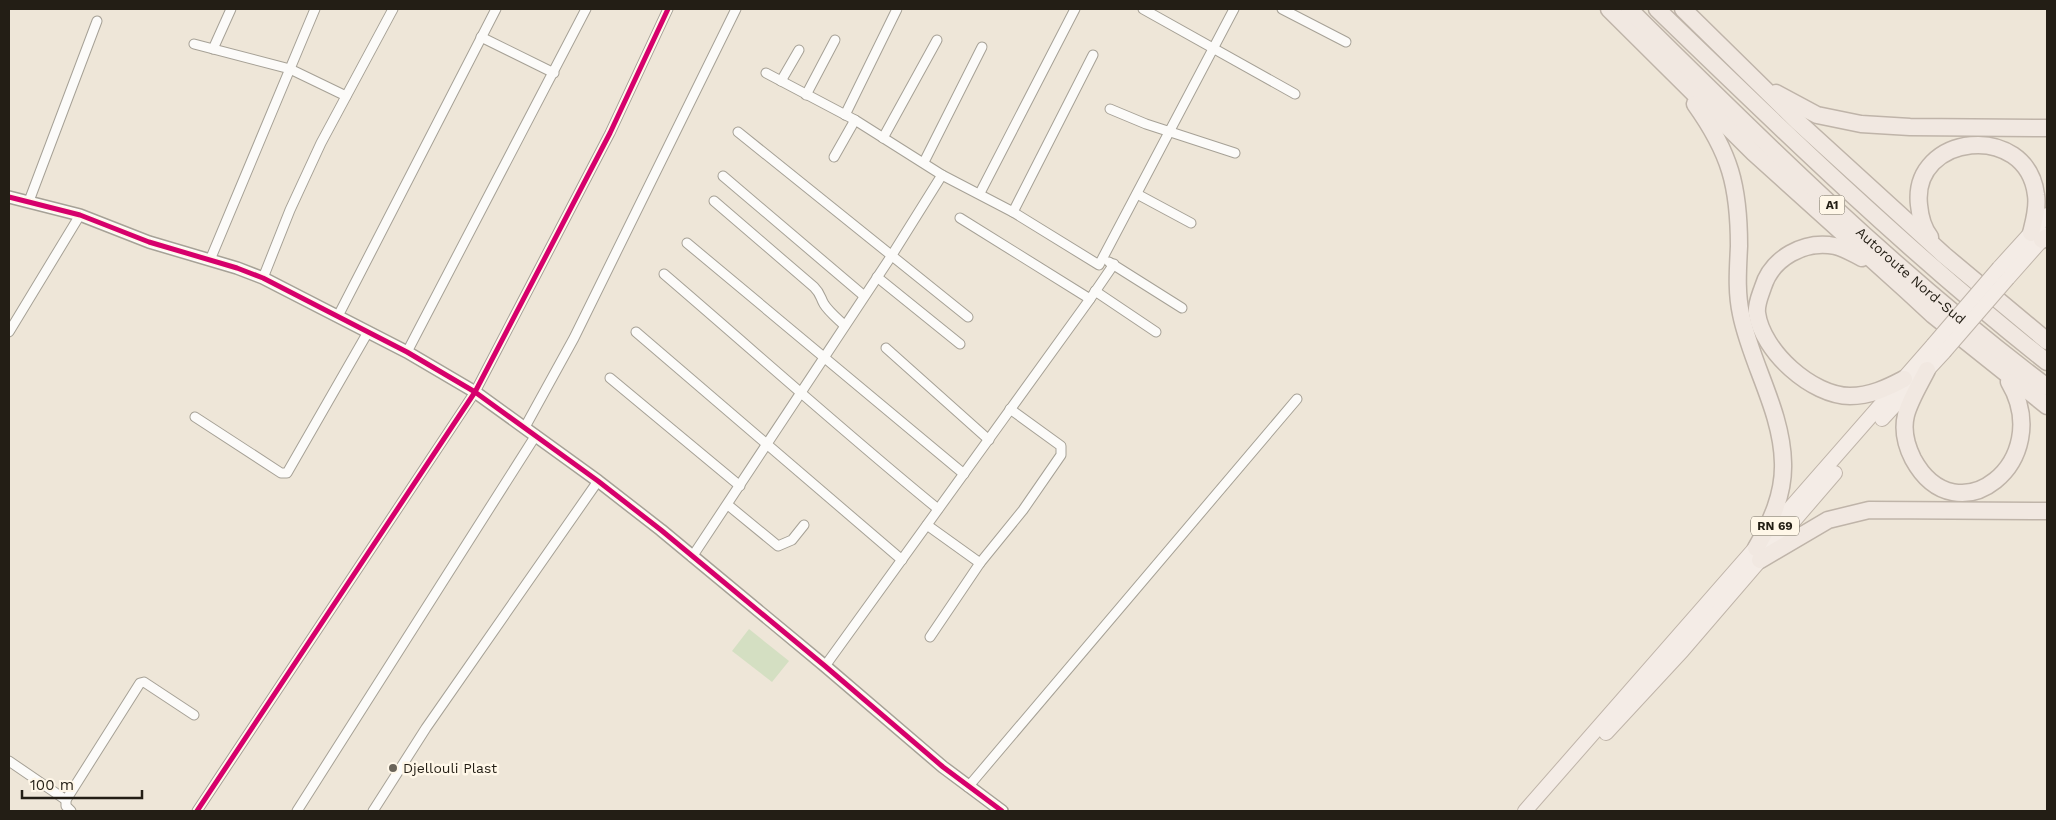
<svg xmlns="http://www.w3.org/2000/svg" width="2056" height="820" viewBox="0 0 2056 820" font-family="'Work Sans',sans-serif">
<rect width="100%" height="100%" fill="#eee6d8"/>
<polygon fill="#d4dfc2" points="749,629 789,661 772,682 732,651"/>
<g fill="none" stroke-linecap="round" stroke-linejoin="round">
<defs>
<g id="minor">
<polyline points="1143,9 1295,94"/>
<polyline points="1282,9 1346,42"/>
<polyline points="481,37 554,73"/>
<polyline points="194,44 290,69 346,96"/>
<polyline points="213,49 231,9"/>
<polyline points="766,73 855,120 942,175 1013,212 1099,265 1234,9"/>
<polyline points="781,81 799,50"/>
<polyline points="806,95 835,40"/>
<polyline points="1110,109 1146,124 1235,153"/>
<polyline points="845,115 897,9"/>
<polyline points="738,132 968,317"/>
<polyline points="883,138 937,40"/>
<polyline points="834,157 855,120"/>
<polyline points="924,162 982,47"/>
<polyline points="723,176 863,295"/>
<polyline points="980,193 1075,9"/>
<polyline points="1137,194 1191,223"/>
<polyline points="29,201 97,21"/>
<path d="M714 201 814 287C821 294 820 297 824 304 829 312 838 319 844 325"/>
<polyline points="1013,212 1093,55"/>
<polyline points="960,218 1090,299 1114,264"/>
<polyline points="687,243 964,474"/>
<polyline points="210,260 315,9"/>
<polyline points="1109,262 1182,308"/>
<path d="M664 274C755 352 845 433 938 509"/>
<polyline points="877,277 960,344"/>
<polyline points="263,278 290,210 321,143 393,9"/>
<polyline points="1095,291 1156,332"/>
<polyline points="338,316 496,9"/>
<polyline points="9,332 80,215"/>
<polyline points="636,332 902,560"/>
<polyline points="886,348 989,440"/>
<polyline points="407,352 586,9"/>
<polyline points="610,378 740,486"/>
<polyline points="195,417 281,473 287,473 368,332"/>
<polyline points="525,427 574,338 736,9"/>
<polyline points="728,505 778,546 792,540 804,525"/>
<polyline points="927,525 980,563"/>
<polyline points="692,557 892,255 942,175"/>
<polyline points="930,637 980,563 1023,510 1061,455 1061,446 1010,409"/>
<polyline points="825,666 1090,299"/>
<polyline points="9,761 66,800"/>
<polyline points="968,787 1297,399"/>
<polyline points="71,811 66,806 66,800 140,683 144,682 194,715"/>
<polyline points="197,811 475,392 610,133 668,9"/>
<polyline points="297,811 536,435"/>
<polyline points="373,811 426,728 598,481"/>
</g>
<polyline id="tertiary" points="9,197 80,215 149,242 237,268 263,278 407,352 475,392 598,481 661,530 825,666 943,767 1002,811"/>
<g id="trunk">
<polyline points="1999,268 2047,215"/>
<polyline points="2008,278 2047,234"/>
<polyline points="1882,419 1944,352"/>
<polyline points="1606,733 1682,651 1835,473"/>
<polyline points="1525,811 1933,345"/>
</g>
<g id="motorway">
<polyline points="1609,9 1754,153 1907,291 1933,315 2047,406"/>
<path id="s1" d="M1629 9C1762 141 1897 274 2047 387"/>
<path d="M1657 9C1783 131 1909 253 2047 362"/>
<polyline points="1683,9 1797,121 1944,255 2047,341"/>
<polyline points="1776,93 1817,115 1861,124 1910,127 2047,128"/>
<path d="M1695 104C1730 153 1739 186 1739 246 1738 269 1736 291 1741 314 1751 364 1782 411 1783 463 1784 494 1771 522 1756 548"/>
<path d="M1930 237C1923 228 1920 216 1919 205 1911 133 2027 121 2036 195 2038 208 2034 221 2031 233"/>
<polyline points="2042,240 2047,237"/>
<path d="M1862 258C1854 254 1844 248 1835 246 1804 240 1772 258 1763 287 1760 296 1756 304 1757 313 1762 351 1812 396 1850 396 1870 396 1887 388 1904 379"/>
<path d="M1927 370C1920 384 1910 400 1906 415 1902 431 1906 445 1913 459 1957 540 2056 461 2009 382"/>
<polyline points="1760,560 1828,520 1869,510 2047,511"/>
</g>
</defs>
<use href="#minor" stroke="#a6a196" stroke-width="11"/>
<use href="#tertiary" stroke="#a6a196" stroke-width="14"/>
<use href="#trunk" stroke="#bfb4a9" stroke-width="16"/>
<use href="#motorway" stroke="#bfb4a9" stroke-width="19"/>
<use href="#minor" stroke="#fcfbf9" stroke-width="9"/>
<use href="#tertiary" stroke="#fcfbf9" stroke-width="11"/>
<use href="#trunk" stroke="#f4ece6" stroke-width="14"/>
<use href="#motorway" stroke="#f1e8e1" stroke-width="16"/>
<defs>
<g id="trunk-bridge">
<polyline points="1933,345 1999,268"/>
<polyline points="1944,352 2008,278"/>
</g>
</defs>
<use href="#trunk-bridge" stroke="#bfb4a9" stroke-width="16" stroke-linecap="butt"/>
<use href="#trunk-bridge" stroke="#f4ece6" stroke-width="14"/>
<defs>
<g id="cycleway">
<polyline points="9,197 80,215 149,242 237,268 263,278 407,352 475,392 598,481 661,530 825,666 943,767 1002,811"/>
<polyline points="197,811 475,392 610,133 668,9"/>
</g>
</defs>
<use href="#cycleway" stroke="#fff7e8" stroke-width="8"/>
<use href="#cycleway" stroke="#d6006c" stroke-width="5"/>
</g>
<circle fill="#6a6459" stroke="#fff7e8" stroke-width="2" cx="393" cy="768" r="5"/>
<g text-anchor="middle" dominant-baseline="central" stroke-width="5" stroke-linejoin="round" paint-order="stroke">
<g fill="#fff7e8" stroke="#655f54" stroke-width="1">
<rect x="1819.5" y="195.5" width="25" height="19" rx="4"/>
<rect x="1751" y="516.5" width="48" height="19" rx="4"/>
</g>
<g font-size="12" font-weight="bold" fill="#231e15">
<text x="1832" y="205">A1</text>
<text x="1775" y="526">RN 69</text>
</g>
<g font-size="14" fill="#231e15" stroke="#fff7e8">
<text stroke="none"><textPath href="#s1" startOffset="388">Autoroute Nord-Sud</textPath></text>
</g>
<g font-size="14" fill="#231e15" stroke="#fff7e8" text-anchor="start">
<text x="403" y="768">Djellouli Plast</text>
</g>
</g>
<rect width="2056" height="820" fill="none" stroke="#231e15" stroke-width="20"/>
<path d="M22 790v8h120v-8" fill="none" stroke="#231e15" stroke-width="2.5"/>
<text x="30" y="790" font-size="15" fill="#231e15" stroke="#fff7e8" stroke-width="4" paint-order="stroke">100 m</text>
</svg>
